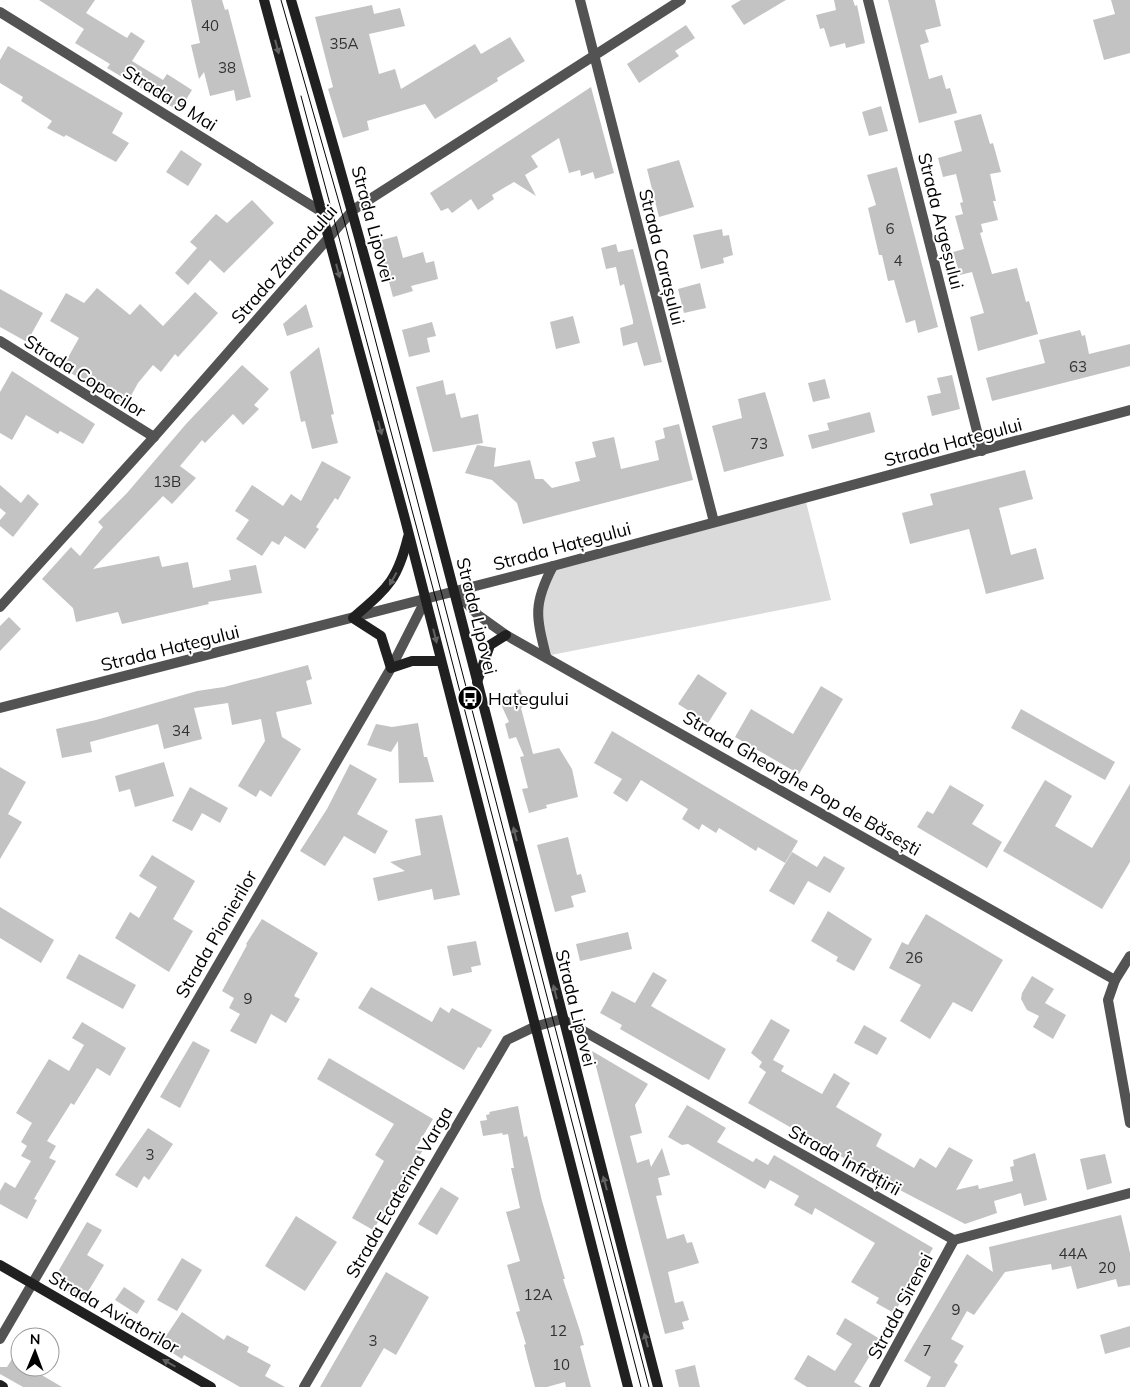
<svg xmlns="http://www.w3.org/2000/svg" width="1130" height="1387" viewBox="0 0 1130 1387" font-family="Mulish,sans-serif">
<rect width="100%" height="100%" fill="#fff"/>
<polygon fill="#dadada" points="805,498 831,600 546,656 538,622 553,566"/>
<g fill="#c3c3c3">
<polygon points="39,0 95,0 86,13 127,38 131,32 145,41 132,61 163,80 167,74 192,90 179,111 107,68 110,64 75,43 84,29"/>
<polygon points="191,0 222,0 225,10 228,9 251,97 236,101 234,90 210,96 204,72 199,79 191,45 200,43"/>
<polygon points="741,0 786,0 744,25 731,6"/>
<polygon points="834,0 853,0 855,6 857,5 865,43 846,48 845,43 830,47 824,28 820,29 816,15 836,10"/>
<polygon points="888,0 935,0 941,26 925,30 929,42 920,45 929,79 942,75 946,89 950,88 957,113 919,123"/>
<polygon points="1111,0 1130,0 1130,53 1104,60 1093,20 1115,14"/>
<polygon points="372,5 374,14 400,8 405,26 369,34 379,74 395,69 401,89 475,44 481,54 510,37 525,61 497,78 498,81 435,119 425,104 367,121 369,130 343,138 328,89 333,87 315,17"/>
<polygon points="686,25 695,38 675,51 679,56 639,83 627,64"/>
<polygon points="8,46 123,113 112,133 129,143 116,162 66,135 64,137 47,128 52,121 21,101 23,97 0,83 0,60"/>
<polygon points="591,87 614,173 595,179 593,172 581,176 580,170 569,173 559,138 531,156 538,167 525,175 536,196 514,182 492,195 494,199 478,210 471,199 452,213 448,208 441,211 430,193"/>
<polygon points="881,106 888,131 869,136 862,112"/>
<polygon points="981,114 990,144 993,143 1001,172 990,174 996,201 993,201 998,220 981,224 983,232 980,233 992,274 1017,268 1026,302 1029,301 1038,334 978,351 970,317 984,313 972,272 960,275 953,252 964,249 955,216 963,214 960,203 963,202 956,174 943,177 938,158 962,151 954,121"/>
<polygon points="181,150 202,164 188,186 166,172"/>
<polygon points="679,160 694,207 659,217 647,169"/>
<polygon points="897,167 938,327 918,333 915,320 906,323 894,280 888,281 882,255 879,255 868,208 876,205 867,175"/>
<polygon points="252,200 274,223 224,273 210,260 188,285 175,273 197,248 190,242 216,214 227,223"/>
<polygon points="722,229 723,236 729,235 733,255 723,258 724,263 701,269 693,235"/>
<polygon points="397,236 403,258 423,252 426,263 434,261 438,279 411,286 413,291 393,297 378,241"/>
<polygon points="616,244 618,252 633,249 662,362 644,366 637,342 623,346 620,328 633,324 633,321 624,284 620,286 616,267 606,269 601,248"/>
<polygon points="700,283 706,308 684,313 678,289"/>
<polygon points="97,288 130,315 140,304 163,326 195,292 218,313 178,357 175,354 161,372 153,365 138,383 126,405 62,368 79,338 50,321 66,293 84,303"/>
<polygon points="0,289 43,313 27,342 0,327"/>
<polygon points="306,304 313,327 287,336 283,324"/>
<polygon points="573,316 580,343 556,349 550,322"/>
<polygon points="432,322 436,336 427,338 430,352 409,357 402,330"/>
<polygon points="1080,330 1082,336 1085,335 1089,354 1130,344 1130,366 992,401 986,378 1045,363 1039,340"/>
<polygon points="319,347 334,414 331,415 338,443 312,449 305,421 301,422 290,372"/>
<polygon points="242,365 269,389 254,405 259,409 243,425 233,414 205,443 202,440 180,466 196,478 172,504 163,496 93,569 159,556 162,567 188,562 193,588 231,580 229,570 256,565 262,593 208,602 209,604 122,624 118,612 76,622 73,608 42,579 71,547 80,556 103,527 98,522 127,493 186,424"/>
<polygon points="12,371 95,424 83,444 60,431 58,434 26,415 12,440 0,433 0,392"/>
<polygon points="952,375 960,409 932,416 927,396 941,393 937,378"/>
<polygon points="825,379 830,398 813,402 808,383"/>
<polygon points="443,380 446,395 455,393 461,418 478,414 483,443 433,452 416,387"/>
<polygon points="765,392 784,456 724,472 712,426 742,418 738,399"/>
<polygon points="870,412 875,432 812,449 808,435 829,430 827,423"/>
<polygon points="679,424 693,480 523,524 517,503 492,480 465,473 477,445 496,448 494,467 530,460 535,479 543,479 552,488 580,481 575,462 596,457 592,442 614,437 621,469 659,460 655,441 665,438 663,428"/>
<polygon points="322,461 351,477 338,500 335,498 316,527 319,529 305,549 285,536 279,545 272,541 262,556 236,539 249,520 235,511 252,485 283,506 291,494 301,501"/>
<polygon points="1025,470 1033,499 999,508 1011,555 1036,548 1044,579 986,594 969,529 910,544 902,513 933,505 930,494"/>
<polygon points="0,485 21,503 28,494 39,504 13,537 0,526 0,520 6,513 0,508"/>
<polygon points="9,617 21,629 0,651 0,626"/>
<polygon points="308,665 312,679 306,681 312,704 276,712 282,737 301,749 271,797 260,790 256,797 238,786 265,741 261,719 232,725 228,703 194,708 202,739 164,749 158,724 90,742 92,752 62,758 56,729 96,720 197,691 224,687"/>
<polygon points="698,674 727,693 708,723 678,704"/>
<polygon points="821,686 843,699 799,774 735,737 751,709 793,734"/>
<polygon points="520,689 526,705 521,708 533,754 559,748 572,769 578,797 546,805 547,808 529,813 522,789 528,788 520,757 524,756 516,737 509,739 505,724 509,722 499,700"/>
<polygon points="1021,709 1115,762 1105,780 1011,728"/>
<polygon points="418,723 424,757 427,757 434,782 399,783 398,741 391,752 367,745 376,724 392,727"/>
<polygon points="612,731 798,841 785,863 758,847 756,851 719,828 716,833 702,824 699,830 682,819 688,809 641,780 627,802 613,793 622,779 594,763"/>
<polygon points="164,762 174,796 135,807 130,789 119,792 115,776"/>
<polygon points="350,764 377,779 357,814 388,831 375,854 344,836 325,866 300,851 327,809"/>
<polygon points="0,767 26,782 8,814 22,822 0,859"/>
<polygon points="1045,780 1072,796 1055,826 1092,848 1130,784 1130,862 1102,909 1003,851"/>
<polygon points="950,785 984,805 972,824 1002,842 987,868 917,827 927,811 933,814"/>
<polygon points="190,787 228,808 220,823 202,813 192,831 172,821"/>
<polygon points="442,815 460,895 434,900 432,889 378,901 373,878 405,871 390,862 421,855 415,819"/>
<polygon points="568,837 577,875 581,874 586,892 571,896 574,907 555,912 537,845"/>
<polygon points="792,852 817,867 824,856 845,868 830,893 808,881 794,905 769,891"/>
<polygon points="152,855 195,881 173,919 193,931 169,972 115,938 130,912 139,918 157,887 139,876"/>
<polygon points="0,907 54,940 41,963 0,938"/>
<polygon points="828,911 872,939 854,971 836,961 838,957 811,941"/>
<polygon points="926,914 1003,960 972,1012 953,1002 930,1039 900,1021 921,985 889,968 902,942 908,945"/>
<polygon points="262,919 318,953 294,996 300,999 286,1023 271,1014 256,1044 230,1031 240,1014 229,1008 234,998 222,991 247,945 246,944"/>
<polygon points="628,932 632,949 580,961 576,944"/>
<polygon points="476,941 481,965 471,967 472,972 453,976 447,946"/>
<polygon points="79,954 136,985 123,1009 66,978"/>
<polygon points="653,972 667,980 651,1006 726,1049 709,1080 620,1029 622,1025 600,1013 612,991 635,1003"/>
<polygon points="1032,976 1054,989 1045,1003 1066,1015 1053,1039 1033,1027 1039,1016 1027,1010 1021,999 1022,993"/>
<polygon points="371,987 432,1022 440,1007 449,1013 452,1008 492,1030 481,1048 478,1047 464,1070 358,1008"/>
<polygon points="771,1019 790,1030 773,1060 784,1066 781,1071 822,1094 834,1073 850,1083 836,1107 882,1134 876,1146 914,1168 920,1158 936,1168 949,1147 973,1160 956,1190 978,1185 979,1189 1013,1181 1010,1167 1014,1166 1013,1160 1035,1153 1047,1200 1024,1206 1021,1193 994,1201 997,1213 965,1224 896,1188 748,1103 766,1072 759,1067 762,1062 751,1053"/>
<polygon points="82,1022 126,1048 110,1076 97,1068 74,1105 71,1103 47,1141 56,1146 49,1158 56,1161 34,1199 37,1200 27,1219 0,1204 0,1191 5,1182 15,1188 31,1161 21,1156 27,1146 21,1142 32,1123 16,1113 49,1059 69,1071 84,1045 72,1038"/>
<polygon points="864,1025 887,1038 877,1055 854,1043"/>
<polygon points="193,1041 210,1050 180,1108 160,1097"/>
<polygon points="592,1051 648,1084 635,1105 642,1133 630,1136 637,1163 649,1159 651,1167 662,1148 670,1175 658,1178 662,1195 656,1196 667,1239 684,1234 687,1243 692,1242 699,1263 668,1272 675,1303 683,1301 689,1320 682,1322 684,1329 665,1334"/>
<polygon points="329,1058 433,1119 417,1146 423,1150 373,1230 352,1218 384,1161 375,1155 394,1124 317,1079"/>
<polygon points="687,1105 726,1128 717,1142 753,1162 756,1158 768,1165 774,1155 933,1248 894,1313 876,1303 879,1298 851,1282 875,1243 815,1208 812,1215 794,1205 799,1196 770,1180 765,1189 688,1144 682,1145 668,1137"/>
<polygon points="518,1106 524,1137 527,1136 542,1201 565,1279 563,1279 580,1331 584,1345 580,1346 591,1387 566,1387 565,1382 547,1387 535,1387 528,1361 524,1345 526,1344 516,1312 520,1311 507,1265 520,1261 506,1212 520,1208 511,1168 514,1168 508,1134 503,1135 502,1133 483,1136 480,1121 487,1120 486,1115 490,1114 489,1112"/>
<polygon points="148,1128 173,1144 149,1180 144,1176 137,1188 115,1175"/>
<polygon points="1105,1154 1112,1183 1087,1190 1080,1159"/>
<polygon points="441,1187 459,1198 437,1235 418,1224"/>
<polygon points="1121,1215 1130,1253 1130,1285 1118,1287 1116,1279 1077,1289 1071,1266 1052,1270 1051,1264 1005,1272 974,1315 967,1311 951,1339 964,1346 954,1362 958,1365 945,1387 926,1387 931,1377 904,1361 967,1254 993,1272 989,1247"/>
<polygon points="296,1216 337,1242 305,1291 265,1266"/>
<polygon points="87,1222 102,1230 87,1255 104,1265 83,1300 52,1282"/>
<polygon points="182,1258 202,1270 177,1311 157,1300"/>
<polygon points="386,1272 429,1297 396,1355 384,1348 361,1387 320,1387"/>
<polygon points="124,1287 145,1301 137,1314 115,1300"/>
<polygon points="182,1312 224,1340 227,1335 249,1347 247,1352 271,1365 265,1376 285,1387 240,1387 184,1355 182,1359 160,1345"/>
<polygon points="845,1318 880,1339 854,1382 862,1387 807,1387 794,1379 808,1355 835,1371 852,1344 836,1334"/>
<polygon points="1130,1326 1130,1347 1105,1354 1100,1335"/>
<polygon points="20,1346 20,1367 44,1367 40,1374 62,1387 23,1387 0,1374 0,1367 7,1367"/>
<polygon points="695,1365 700,1387 679,1387 675,1370"/>
</g>
<g fill="none" stroke-linecap="round" stroke-linejoin="round">
<g stroke="#535353" stroke-width="10">
<polyline points="580,0 714,522"/>
<polyline points="868,0 982,451"/>
<polyline points="0,12 322,212"/>
<polyline points="0,341 154,437"/>
<polyline points="455,591 478,615 506,635 1115,980 1130,956"/>
<polyline points="0,607 154,437 353,210 681,0"/>
<path d="M546 656C536 616 533 604 553 566"/>
<polyline points="0,708 553,566 1130,410"/>
<polyline points="1115,980 1108,1000 1130,1123"/>
<polyline points="0,1339 391,668 426,599"/>
<polyline points="304,1387 507,1040 534,1027 562,1019 954,1240 1130,1193"/>
<polyline points="874,1387 954,1240"/>
</g>
<g stroke="#202020" stroke-width="10">
<polyline points="264,0 405,519 628,1387"/>
<path d="M291 0C427 459 537 924 658 1387"/>
<path d="M408 537C397 582 387 588 353 618L381 636 391 668 412 661H441"/>
<polyline points="477,682 490,645 506,635"/>
<polyline points="0,1265 211,1387"/>
<polyline points="0,1385 3,1387"/>
</g>
<g stroke="#000" stroke-width="1">
<polyline points="281,0 344,220 649,1387"/>
<polyline points="301,96 435,596 641,1387"/>
</g>
</g>
<defs><path id="oneway-solid" d="M-6-.8H1V-3.2L6.5 0L1 3.2V.8H-6Z" transform="scale(1.25)"/></defs>
<g fill="#636363">
<use href="#oneway-solid" transform="translate(277 47) rotate(75)"/>
<use href="#oneway-solid" transform="translate(338 271) rotate(75)"/>
<use href="#oneway-solid" transform="translate(380 428) rotate(75)"/>
<use href="#oneway-solid" transform="translate(393 579) rotate(119)"/>
<use href="#oneway-solid" transform="translate(435 636) rotate(76)"/>
<use href="#oneway-solid" transform="translate(515 834) rotate(-104)"/>
<use href="#oneway-solid" transform="translate(555 992) rotate(-104)"/>
<use href="#oneway-solid" transform="translate(605 1183) rotate(-105)"/>
<use href="#oneway-solid" transform="translate(646 1340) rotate(-105)"/>
<use href="#oneway-solid" transform="translate(169 1363) rotate(-150)"/>
</g>
<defs>
<symbol id="bus-disc" viewBox="-11 -11 22 22"><circle r="9.5" fill="#000" stroke="#fff"/><path d="M-5-6H5V4H4V6H2V4H-2V6H-4V4H-5ZM-3.5-4V0h7V-4ZM-3.5 1.2v1.5H-2V1.2ZM2 1.2v1.5H3.5V1.2Z" fill="#fff"/></symbol>
</defs>
<g fill-rule="evenodd">
<use href="#bus-disc" x="456" y="684" width="28" height="28"/>
</g>
<g text-anchor="middle" dominant-baseline="central" stroke-width="4" stroke-linejoin="round" paint-order="stroke">
<g font-size="15" fill="#313131">
<text x="210" y="25">40</text>
<text x="344" y="43">35A</text>
<text x="227" y="67">38</text>
<text x="890" y="228">6</text>
<text x="898" y="260">4</text>
<text x="1078" y="366">63</text>
<text x="759" y="443">73</text>
<text x="167" y="481">13B</text>
<text x="181" y="730">34</text>
<text x="914" y="957">26</text>
<text x="248" y="998">9</text>
<text x="150" y="1154">3</text>
<text x="1073" y="1253">44A</text>
<text x="1107" y="1267">20</text>
<text x="538" y="1294">12A</text>
<text x="956" y="1309">9</text>
<text x="558" y="1330">12</text>
<text x="373" y="1340">3</text>
<text x="927" y="1350">7</text>
<text x="561" y="1364">10</text>
</g>
<g font-size="18" fill="#000" stroke="#fff">
<text transform="translate(170 98) rotate(32)">Strada 9 Mai</text>
<text transform="translate(941 221) rotate(76)">Strada Argeșului</text>
<text transform="translate(373 224) rotate(75)">Strada Lipovei</text>
<text transform="translate(662 257) rotate(76)">Strada Carașului</text>
<text transform="translate(284 264) rotate(-49)">Strada Zărandului</text>
<text transform="translate(85 376) rotate(32)">Strada Copacilor</text>
<text transform="translate(953 442) rotate(-15)">Strada Hațegului</text>
<text transform="translate(562 546) rotate(-15)">Strada Hațegului</text>
<text transform="translate(477 616) rotate(76)">Strada Lipovei</text>
<text transform="translate(170 648) rotate(-14)">Strada Hațegului</text>
<text transform="translate(802 783) rotate(30)">Strada Gheorghe Pop de Băsești</text>
<text transform="translate(216 934) rotate(-60)">Strada Pionierilor</text>
<text transform="translate(576 1008) rotate(76)">Strada Lipovei</text>
<text transform="translate(845 1160) rotate(29)">Strada Înfrățirii</text>
<text transform="translate(399 1192) rotate(-60)">Strada Ecaterina Varga</text>
<text transform="translate(900 1306) rotate(-62)">Strada Sirenei</text>
<text transform="translate(114 1312) rotate(30)">Strada Aviatorilor</text>
</g>
<g font-size="18" fill="#000" stroke="#fff" text-anchor="start">
<text x="488" y="698">Hațegului</text>
</g>
</g>
<g transform="translate(35 1352) rotate(1)"><circle r="24" fill="#ffffff" stroke="#999999"/>
<path d="M0-4L9 19L0 12L-9 19Z" fill="#000000"/>
<text y="-8" font-size="14" font-weight="bold" text-anchor="middle" fill="#000000">N</text>
</g>
</svg>
